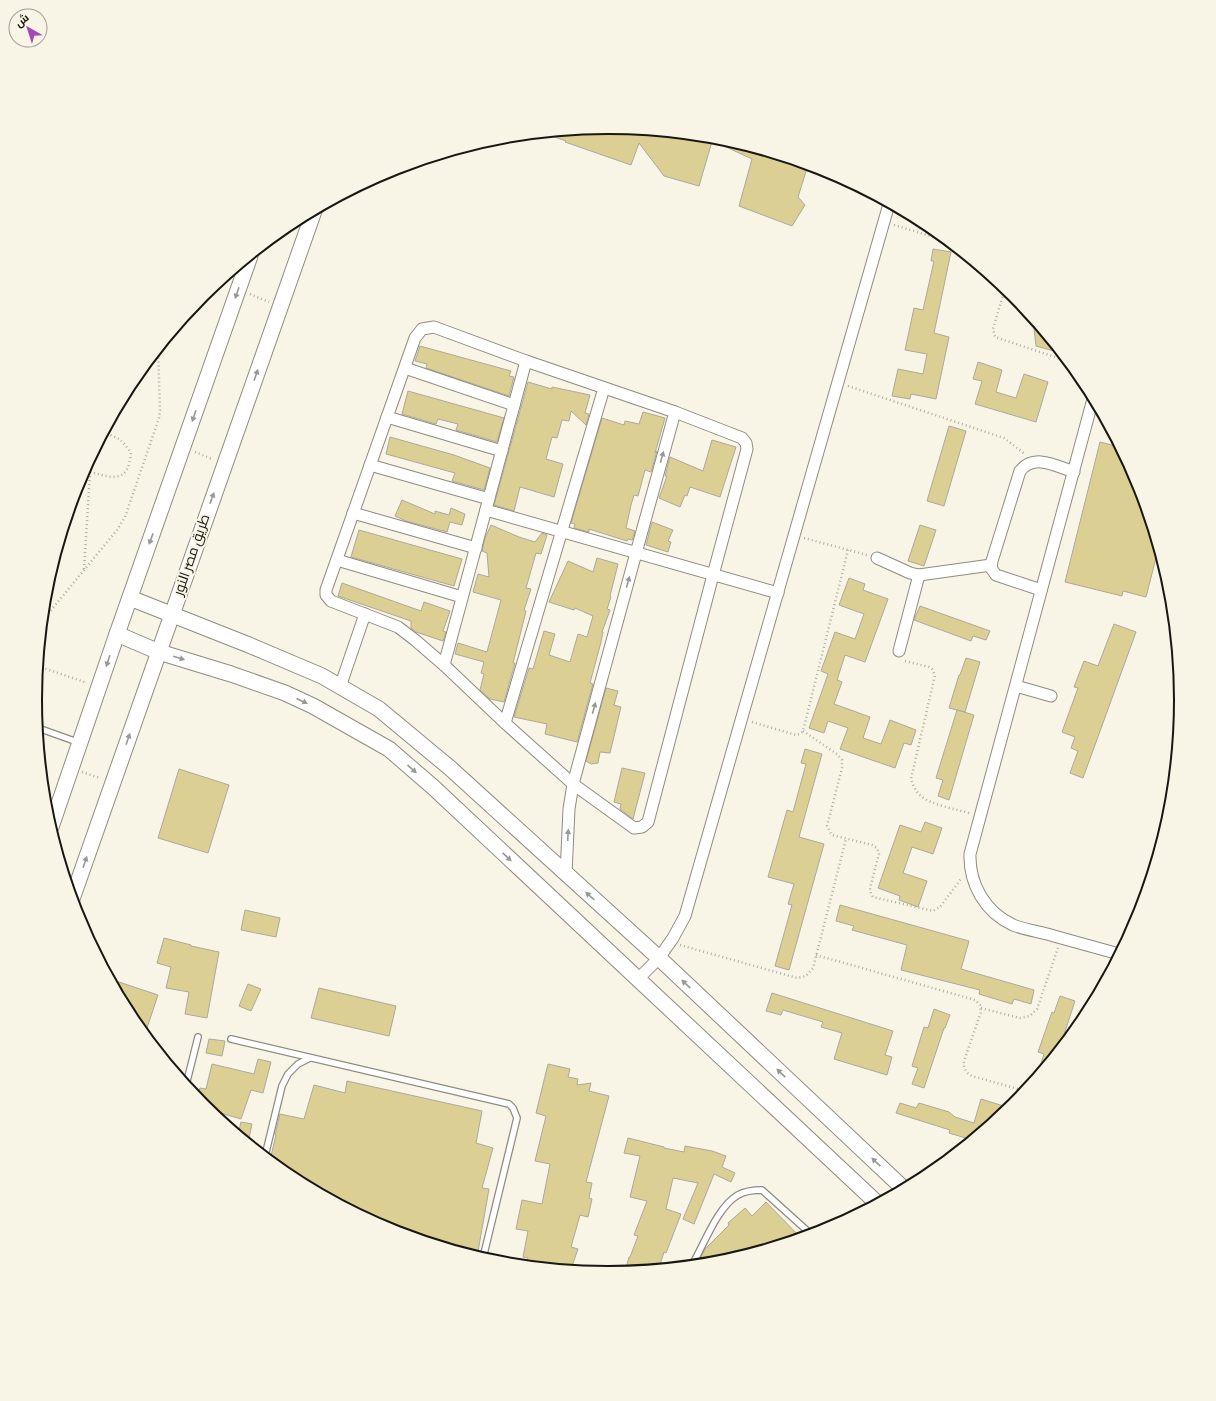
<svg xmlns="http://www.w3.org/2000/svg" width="1216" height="1401" viewBox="0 0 1216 1401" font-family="'Alegreya Sans',Cairo,sans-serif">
<rect width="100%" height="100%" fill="#f8f5e6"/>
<g fill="#dccf94" stroke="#aca99c">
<polygon points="608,128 713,138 699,186 664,176 639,143 631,165 565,142 566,141 546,134"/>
<polygon points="726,140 808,165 798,197 805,205 792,226 739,206 752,159 724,146"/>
<polygon points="933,249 951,252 934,333 949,337 936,399 911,394 910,399 892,396 898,369 923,374 927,354 905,350 914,308 923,310 934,261 931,261"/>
<polygon points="1033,320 1061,353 1036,346"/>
<polygon points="420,346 511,371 509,376 514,377 509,396 426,368 427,364 415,361"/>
<polygon points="978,362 1002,370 996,392 1016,398 1024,374 1048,382 1036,422 975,404 982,381 973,379"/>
<polygon points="528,382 552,389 552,387 590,395 585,413 589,414 586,425 571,411 569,421 562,420 557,438 552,437 546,459 563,464 554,497 520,487 514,511 494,505"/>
<polygon points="408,391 504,418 497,442 456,430 458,424 438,419 436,424 402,414"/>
<polygon points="643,412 665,418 655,453 657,451 651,472 645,470 638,496 634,495 631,505 626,528 635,531 632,540 628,539 627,541 589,529 589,532 574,528 575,524 571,523 602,418 624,425 625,421 639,424"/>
<polygon points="949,426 966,431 944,506 927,501"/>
<polygon points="390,437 454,455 490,468 484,490 452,481 455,473 386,454"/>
<polygon points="712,440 736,447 720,497 690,487 687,496 685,495 680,507 659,498 667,476 665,476 670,457 703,471"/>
<polygon points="1100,442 1119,447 1137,481 1158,550 1146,597 1123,591 1122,596 1065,582"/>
<polygon points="402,500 435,514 435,511 449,515 451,508 465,514 462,525 450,522 447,532 406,521 395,516"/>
<polygon points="652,522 673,530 668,541 671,542 668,552 646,545"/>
<polygon points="491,525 519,537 535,542 542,533 547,535 541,554 536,553 526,588 531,589 524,610 526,611 513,663 515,663 504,702 490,699 480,690 484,674 481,673 484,662 455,654 458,643 487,652 501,600 473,592 478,574 489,577 487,553 482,551 485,538"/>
<polygon points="920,525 936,530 924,566 908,561"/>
<polygon points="359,530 462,559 454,586 351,557"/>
<polygon points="597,558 618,564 610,596 611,597 607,609 610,610 602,632 603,632 601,642 590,683 593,684 577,742 545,734 547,724 514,717 529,668 533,669 544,631 555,634 549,655 570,662 578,634 587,637 593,616 575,608 574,610 549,602 568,561 593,572"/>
<polygon points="849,578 865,584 863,590 888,599 865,662 845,655 837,680 842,682 834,704 870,717 863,738 881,744 890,720 916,730 911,745 904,743 895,768 840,749 848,728 828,721 824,733 809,728 828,674 821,671 835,632 855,639 864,614 839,605"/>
<polygon points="342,583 421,611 424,602 450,611 443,631 446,632 443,641 416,632 411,628 411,621 338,596"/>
<polygon points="920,606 990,631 986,640 973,636 971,641 914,620"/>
<polygon points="1114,624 1136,632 1083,778 1070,773 1078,751 1071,748 1075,737 1062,732 1078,688 1074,687 1084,661 1098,666"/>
<polygon points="966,658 980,662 965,712 949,708 959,675 960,675"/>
<polygon points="606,688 618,691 614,705 621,707 610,753 600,752 598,763 591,764 586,761"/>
<polygon points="957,710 974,715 949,800 938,796 943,780 936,778"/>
<polygon points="805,749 822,754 799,837 824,844 789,970 775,966 792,905 788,904 794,884 768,877 787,810 793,812 806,764 801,763"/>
<polygon points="622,768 645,773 633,819 620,809 621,804 614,802"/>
<polygon points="179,769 229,785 208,853 158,838"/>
<polygon points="925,822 942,828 933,854 912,847 903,873 927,881 918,907 899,900 900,896 878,888 900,825 921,832"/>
<polygon points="840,905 969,941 961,969 1034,990 1031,1004 1014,999 1012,1004 979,994 980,990 901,970 907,945 852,930 854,926 836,921"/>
<polygon points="245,910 280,918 276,937 241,930"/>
<polygon points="164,938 191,945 191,946 219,952 207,1018 185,1014 189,992 166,988 171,967 157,963"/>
<polygon points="110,979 158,995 147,1028 137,1025 131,1019"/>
<polygon points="248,984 261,989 251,1011 239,1006"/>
<polygon points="319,988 396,1006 389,1036 311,1018"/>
<polygon points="772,993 893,1031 885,1055 892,1057 887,1075 834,1059 842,1033 821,1027 823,1022 783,1010 781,1015 766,1011"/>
<polygon points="1060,996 1075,1001 1059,1050 1037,1076 1044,1054 1038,1052 1052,1012 1054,1013"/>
<polygon points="934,1009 950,1015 945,1028 944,1028 924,1088 912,1084 918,1068 912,1066 924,1027 928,1028"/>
<polygon points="209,1039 225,1041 222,1056 206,1053"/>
<polygon points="258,1059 271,1062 263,1093 251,1090 241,1119 207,1109 197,1098 200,1088 206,1089 212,1064 254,1074"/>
<polygon points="548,1064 570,1069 568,1077 578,1079 577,1085 591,1083 589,1091 609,1096 586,1182 592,1183 589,1198 592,1199 588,1217 580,1215 571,1247 578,1249 571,1269 565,1267 565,1269 526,1265 528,1258 523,1257 528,1231 516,1229 522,1200 542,1204 550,1164 535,1161 546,1116 536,1113"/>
<polygon points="347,1081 482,1111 476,1143 493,1148 482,1188 489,1189 477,1257 389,1230 289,1177 270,1160 276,1135 275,1135 280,1114 304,1119 314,1085 345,1093"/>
<polygon points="981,1099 1010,1108 972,1140 949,1133 950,1130 896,1113 900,1103 916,1108 919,1103 949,1112 955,1117 974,1123"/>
<polygon points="241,1122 252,1124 248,1143 238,1134"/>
<polygon points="628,1138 664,1147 664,1148 684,1152 685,1146 712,1151 726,1156 722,1167 735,1173 731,1182 714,1174 694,1224 683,1219 698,1183 673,1178 666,1209 681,1214 666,1253 664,1252 659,1268 625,1272 629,1257 630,1257 638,1236 634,1235 647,1201 630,1197 640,1156 624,1153"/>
<polygon points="766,1202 801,1238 720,1263 702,1264 699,1261 705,1249 729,1225 728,1223 745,1208 752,1216"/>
</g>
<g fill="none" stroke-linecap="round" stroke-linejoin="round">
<defs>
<g id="lane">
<polyline points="38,728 80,743"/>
<polyline points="231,1039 509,1104 513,1108 517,1118 483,1258"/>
<polyline points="186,1085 198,1037"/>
<polyline points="265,1156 282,1086 288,1074 298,1064 310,1058"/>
<path d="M692 1265C704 1245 717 1207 738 1195 745 1191 753 1190 762 1190L812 1235"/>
</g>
<g id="street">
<polygon points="434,327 526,361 675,412 742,438 746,443 747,449 713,575 648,822 642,827 634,828 573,784 505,723 444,665 415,640 398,627 331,601 326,595 326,590 415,338 422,329"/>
<polyline points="405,368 514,405"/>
<path d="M1093 399 970 854C969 884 985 912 1013 925 1026 930 1041 932 1054 936 1076 942 1098 948 1119 954"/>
<polyline points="387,417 502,451"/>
<polyline points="370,465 489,499"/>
<polyline points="486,510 778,593"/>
<polyline points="353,513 476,548"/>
<polyline points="877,558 910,573 919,575 991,565"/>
<polyline points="337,560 462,597"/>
<path d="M1041 590 996 575 991 568 992 561 1020 471C1034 453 1056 466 1074 472"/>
<polyline points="899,651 919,575"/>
<polyline points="444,665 526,361"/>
<polyline points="1016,686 1051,696"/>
<polyline points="340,687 365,614"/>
<polyline points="505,723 604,388"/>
<polyline points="566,874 569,809 573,784 636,553 675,412"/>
<polyline points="638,979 659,958 673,938 685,916 889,204"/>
</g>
<g id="secondary">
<polyline points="130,598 249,645 322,676 379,709 450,768 659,958 904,1189"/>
<polyline points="117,634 159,652 231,674 285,693 313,706 389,749 433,787 877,1203"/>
<polyline points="51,827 117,634 250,256"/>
<polyline points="72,899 314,211"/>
</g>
</defs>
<use href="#lane" stroke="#8f8c7f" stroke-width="8"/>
<use href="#street" stroke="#8f8c7f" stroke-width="13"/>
<use href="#secondary" stroke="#8f8c7f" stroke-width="17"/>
<g stroke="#afada1" stroke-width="2.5" stroke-dasharray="1 3" stroke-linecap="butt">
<polyline points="894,225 947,241"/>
<polyline points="1006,290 1004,292 993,329 995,337 1067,361"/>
<polyline points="250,294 269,302"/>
<polyline points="848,386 1004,438 1025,454"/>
<polyline points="114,414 158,353"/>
<polyline points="195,452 212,459"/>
<path d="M90 472C113 478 128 484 131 453 121 439 120 438 104 433"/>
<polyline points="804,538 867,555"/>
<polyline points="84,569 91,458"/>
<polyline points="43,620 117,530 125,517 159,418 160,410 158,350"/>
<path d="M905 661 929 667 932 669 935 675 911 779C913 785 915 791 921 796 931 805 956 809 969 813"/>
<polyline points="38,666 87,683"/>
<polyline points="752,722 796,735 800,734 803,731 848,550"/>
<polyline points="803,731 837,754 842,760 842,768 827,826 830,832 832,835 872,845 877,848 879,854 870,888 871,894 873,897 933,911 940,907 961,879"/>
<polyline points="82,772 100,778"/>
<polyline points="44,789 50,791"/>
<polyline points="680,945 797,978 806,976 813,968 846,839"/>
<path d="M816 955 975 1000 980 1005 981 1012 964 1061C963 1068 966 1073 972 1076L1025 1091"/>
<polyline points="981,1008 1020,1018 1030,1016 1037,1009 1058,948"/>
</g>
<use href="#lane" stroke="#fff" stroke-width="5.5"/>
<use href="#street" stroke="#fff" stroke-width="11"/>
<use href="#secondary" stroke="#fff" stroke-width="15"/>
</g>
<defs><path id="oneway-solid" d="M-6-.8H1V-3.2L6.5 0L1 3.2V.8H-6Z"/></defs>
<g fill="#979794">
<use href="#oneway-solid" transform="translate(237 293) rotate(109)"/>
<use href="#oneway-solid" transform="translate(256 375) rotate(-71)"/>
<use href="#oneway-solid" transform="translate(194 416) rotate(109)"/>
<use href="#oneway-solid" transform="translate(662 457) rotate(-74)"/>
<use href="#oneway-solid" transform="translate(212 498) rotate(-70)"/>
<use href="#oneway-solid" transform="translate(151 539) rotate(110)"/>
<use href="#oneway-solid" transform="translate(628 582) rotate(-75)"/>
<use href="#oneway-solid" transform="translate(179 658) rotate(17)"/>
<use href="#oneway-solid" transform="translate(108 661) rotate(108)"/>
<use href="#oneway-solid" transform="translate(302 701) rotate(25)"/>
<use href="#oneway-solid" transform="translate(594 708) rotate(-75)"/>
<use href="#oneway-solid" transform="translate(128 739) rotate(-71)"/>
<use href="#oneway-solid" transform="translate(412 769) rotate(41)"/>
<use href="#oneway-solid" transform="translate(568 835) rotate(-87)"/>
<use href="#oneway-solid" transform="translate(507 857) rotate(43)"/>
<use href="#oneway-solid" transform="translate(85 862) rotate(-71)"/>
<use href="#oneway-solid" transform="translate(590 896) rotate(-138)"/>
<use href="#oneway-solid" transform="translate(686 984) rotate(-137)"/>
<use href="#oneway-solid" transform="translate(781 1073) rotate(-137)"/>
<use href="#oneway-solid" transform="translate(876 1162) rotate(-137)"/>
</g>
<g text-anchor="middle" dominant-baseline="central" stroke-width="4" stroke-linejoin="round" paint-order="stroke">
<g font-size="14" fill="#181712" stroke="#f8f5e6">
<text transform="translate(192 555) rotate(-71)">طريق مصر النور</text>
</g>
</g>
<path d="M0 0H1216V1401H0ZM42 700a566 566 0 1 1 1132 0a566 566 0 1 1-1132 0Z" fill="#f8f5e6" fill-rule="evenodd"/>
<path fill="none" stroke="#181712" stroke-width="2" d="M42 700a566 566 0 1 1 1132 0a566 566 0 1 1-1132 0Z"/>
<g transform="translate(28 28) rotate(321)"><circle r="19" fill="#f8f5e6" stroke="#9e9c91"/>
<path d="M0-3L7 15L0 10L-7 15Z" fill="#a648b1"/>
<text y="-6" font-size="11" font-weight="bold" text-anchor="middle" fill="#181712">ش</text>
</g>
</svg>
